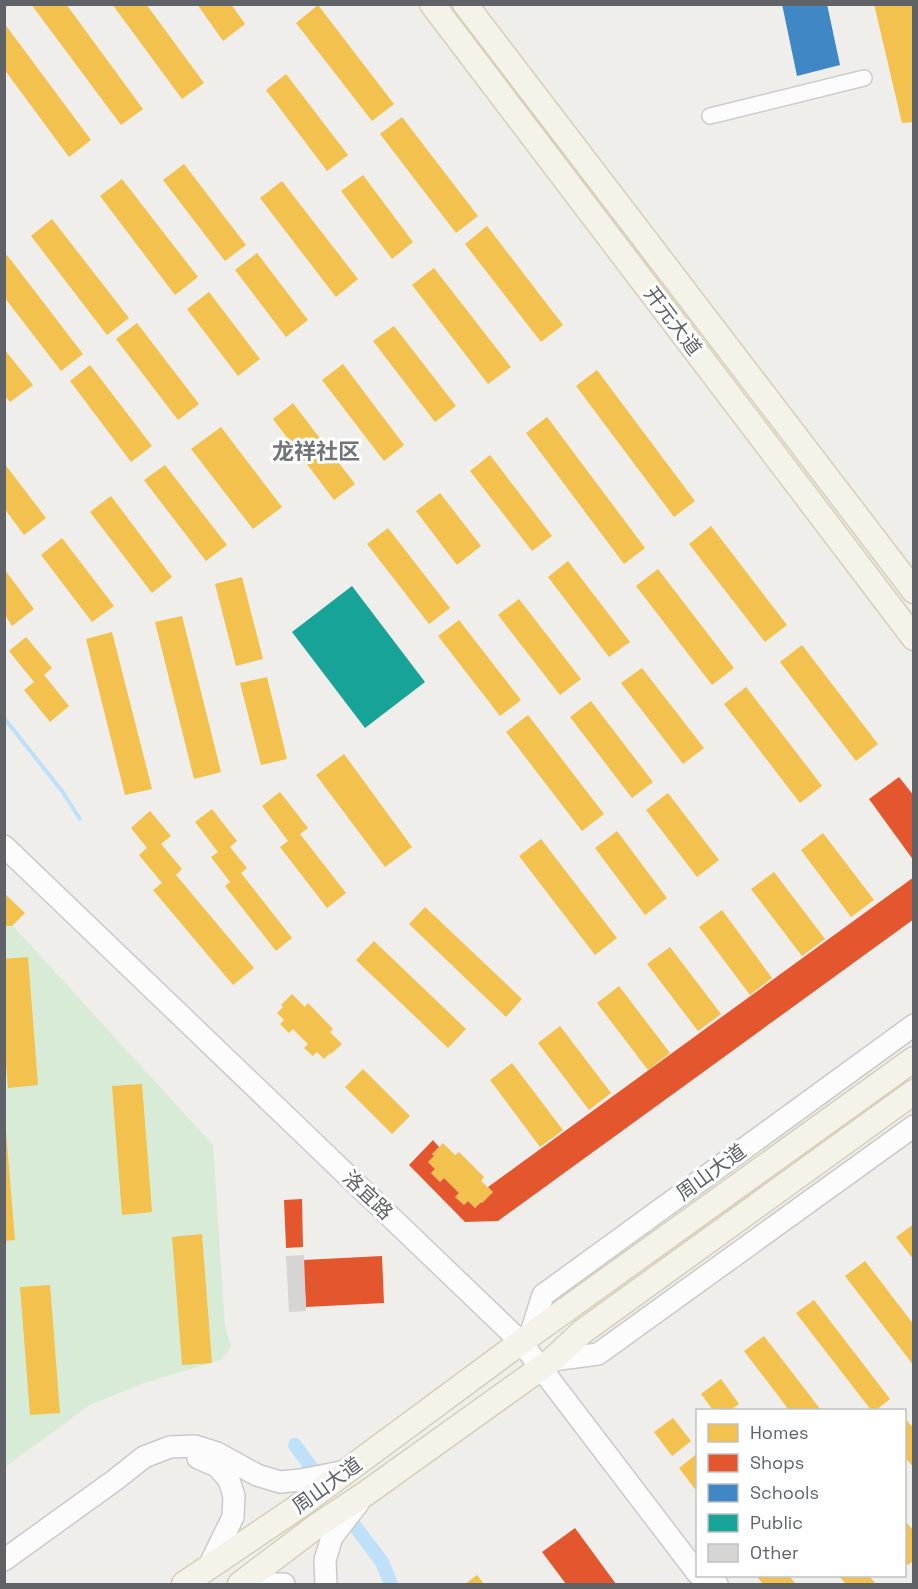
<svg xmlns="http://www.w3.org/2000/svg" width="918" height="1589" viewBox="0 0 918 1589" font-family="'Space Grotesk','Noto Sans SC',sans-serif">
<rect width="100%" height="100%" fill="#efeeea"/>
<polygon fill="#d8ebd6" points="13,926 213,1145 225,1326 231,1347 221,1360 144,1383 90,1405 5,1467 4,927"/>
<g fill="#f2c14e">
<polygon points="31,4 66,4 143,109 121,125"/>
<polygon points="112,4 146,4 204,83 182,99"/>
<polygon points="197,4 231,4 245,24 223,41"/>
<polygon points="874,4 914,4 914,122 902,123"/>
<polygon points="318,5 394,104 372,121 296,23"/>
<polygon points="4,23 91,140 69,157 4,69"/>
<polygon points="286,74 348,155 327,171 266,90"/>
<polygon points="402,117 478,216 456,233 380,134"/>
<polygon points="184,164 246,245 225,261 163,180"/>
<polygon points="363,175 413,242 392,259 341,191"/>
<polygon points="122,179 198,277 175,295 100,196"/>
<polygon points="282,181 358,279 336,297 260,198"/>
<polygon points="52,219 129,318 107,335 31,236"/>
<polygon points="487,226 563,325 541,342 465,244"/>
<polygon points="257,253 308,320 286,337 235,270"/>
<polygon points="7,255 83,354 61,371 5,298 5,257"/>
<polygon points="434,268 511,367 488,384 412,285"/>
<polygon points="209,292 260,359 238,376 187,309"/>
<polygon points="137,323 199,404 178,420 116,339"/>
<polygon points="394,326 456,406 435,422 373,341"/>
<polygon points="4,349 33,385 10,402 4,395"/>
<polygon points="343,364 404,445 384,461 322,380"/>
<polygon points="90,365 152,446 131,462 70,381"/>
<polygon points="597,370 695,501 674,517 576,386"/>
<polygon points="293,403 355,484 334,500 273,419"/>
<polygon points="547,417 645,548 624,564 526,433"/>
<polygon points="221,427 282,507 253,529 191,449"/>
<polygon points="490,455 552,536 532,551 470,471"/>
<polygon points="4,463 46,518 24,535 4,508"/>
<polygon points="165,465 227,545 206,561 144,480"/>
<polygon points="440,493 481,546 457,565 416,511"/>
<polygon points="111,496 172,577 152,593 90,512"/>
<polygon points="711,526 787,625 765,642 689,544"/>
<polygon points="388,528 450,608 429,624 367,544"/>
<polygon points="62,538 114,606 92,622 41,555"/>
<polygon points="568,561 630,642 609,657 548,577"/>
<polygon points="658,569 734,668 712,685 636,586"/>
<polygon points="5,570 34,609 12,626 5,615"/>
<polygon points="242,577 263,659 236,666 215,584"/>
<polygon points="519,599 581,679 560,695 498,615"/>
<polygon points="182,616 221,772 194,779 155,622"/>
<polygon points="459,620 521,700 500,716 438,636"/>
<polygon points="112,632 152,789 125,795 86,639"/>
<polygon points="26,637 52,668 44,675 69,706 50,722 24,690 34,682 9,651"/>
<polygon points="802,645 878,744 856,761 780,662"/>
<polygon points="642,668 704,748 683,764 621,683"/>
<polygon points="267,677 287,759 261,765 240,683"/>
<polygon points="746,687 822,786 800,803 724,704"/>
<polygon points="591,701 653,782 632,798 570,717"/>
<polygon points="528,715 604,814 582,831 506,732"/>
<polygon points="344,754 412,847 385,867 316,775"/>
<polygon points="280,792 308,828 300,834 346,893 327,908 280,847 288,841 262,806"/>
<polygon points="668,793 719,860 697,877 646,810"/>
<polygon points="212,809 237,841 230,847 247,868 241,873 292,938 276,951 225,886 230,882 211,857 218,852 195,822"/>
<polygon points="150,811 171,836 161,844 182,869 176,875 254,968 233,985 153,890 162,883 139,855 147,848 131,828"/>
<polygon points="617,831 667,898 645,915 595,848"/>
<polygon points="823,833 874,900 851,917 801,850"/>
<polygon points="541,839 617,938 595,955 519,856"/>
<polygon points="774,872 825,939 802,956 751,889"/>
<polygon points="4,893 25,913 12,926 4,926"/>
<polygon points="425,907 522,999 506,1017 409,924"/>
<polygon points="722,910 772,978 750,995 699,927"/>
<polygon points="374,941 466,1029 448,1048 356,960"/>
<polygon points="670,947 721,1014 698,1031 647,964"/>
<polygon points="28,957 38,1085 8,1088 4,1040 4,959"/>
<polygon points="619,986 670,1053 648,1070 597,1003"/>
<polygon points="292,994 305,1007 308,1003 333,1029 330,1032 342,1044 331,1054 330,1053 324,1059 317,1052 313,1056 304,1048 308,1044 293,1029 289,1033 280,1024 284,1020 277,1013 283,1007 281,1005"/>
<polygon points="560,1026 611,1093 589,1110 538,1043"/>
<polygon points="512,1063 563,1130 540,1147 490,1080"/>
<polygon points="363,1069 410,1116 392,1134 345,1087"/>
<polygon points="142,1084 152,1212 122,1215 112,1086"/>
<polygon points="4,1132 6,1132 15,1240 4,1241"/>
<polygon points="443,1143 455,1155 459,1152 484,1177 481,1181 493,1192 482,1203 481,1202 475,1208 468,1201 464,1205 455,1197 459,1193 444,1178 440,1182 431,1173 435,1169 428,1162 434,1156 432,1154"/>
<polygon points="914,1224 914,1260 896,1237"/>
<polygon points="202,1234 212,1363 182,1365 172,1237"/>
<polygon points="865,1261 914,1325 914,1366 845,1276"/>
<polygon points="50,1285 60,1413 30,1415 20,1287"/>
<polygon points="814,1300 890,1399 876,1410 871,1410 796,1313"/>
<polygon points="764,1336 821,1410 789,1410 744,1351"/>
<polygon points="721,1379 739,1404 730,1410 713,1410 701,1394"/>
<polygon points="904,1417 914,1429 914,1468 904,1456"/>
<polygon points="673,1418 691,1441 672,1456 654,1432"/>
<polygon points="698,1453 698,1493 679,1468"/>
<polygon points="904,1520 914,1531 914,1560 908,1565 904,1560"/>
<polygon points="477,1575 484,1584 465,1584"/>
<polygon points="756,1576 789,1576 796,1584 763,1584"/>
<polygon points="839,1576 869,1576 876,1584 846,1584"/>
</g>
<g fill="#e4572e">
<polygon points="899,777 914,796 914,861 869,799"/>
<polygon points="914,877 914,919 498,1221 465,1222 409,1165 433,1140 439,1147 432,1154 434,1156 428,1162 435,1169 431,1173 440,1182 444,1178 459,1193 455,1197 464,1205 468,1201 475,1208 481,1202 482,1203 493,1192 488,1187"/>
<polygon points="302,1199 303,1247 286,1248 284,1200"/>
<polygon points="382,1256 384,1303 306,1307 303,1260"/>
<polygon points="575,1528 616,1584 566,1584 542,1552"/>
</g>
<polygon fill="#3f88c5" points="782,4 827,4 840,65 797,76"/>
<polygon fill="#17a398" points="352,586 425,682 365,728 292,632"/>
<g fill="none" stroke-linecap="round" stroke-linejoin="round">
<polyline stroke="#bfe0f9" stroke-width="4" points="4,718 62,791 80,819"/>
<g stroke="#bfe0f9" stroke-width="14">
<polyline points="295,1445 313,1470"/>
<polyline points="351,1521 382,1562 391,1584"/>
</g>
</g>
<polygon fill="#d6d5d3" points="304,1255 306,1311 289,1312 286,1256"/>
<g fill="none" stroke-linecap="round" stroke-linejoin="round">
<defs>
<polyline id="street" points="710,116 864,78"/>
<g id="secondary">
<polyline points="4,846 521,1342 698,1574"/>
<polyline points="530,1336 543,1295 914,1025"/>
<polyline points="552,1360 598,1354 914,1126"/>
<polyline points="198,1458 217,1466 229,1480 234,1496 233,1517 208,1568"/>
<polyline points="4,1560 115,1480 144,1457 170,1447 195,1446 217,1453 257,1475 280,1482 301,1480 346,1471"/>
<polyline points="711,1576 717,1584"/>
<polyline points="257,1584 284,1584"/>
<polyline points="326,1584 325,1560 332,1537 359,1502"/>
</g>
<g id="primary">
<polyline points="432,4 914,638"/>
<polyline points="465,4 914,591"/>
<polyline points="184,1584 302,1504 521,1342 914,1059"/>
<polyline points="240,1584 318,1525 365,1494 552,1360 582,1332 914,1092"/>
</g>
</defs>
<use href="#street" stroke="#cbcccc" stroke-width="18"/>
<use href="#secondary" stroke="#cacacb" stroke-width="24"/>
<use href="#primary" stroke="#d7ceb8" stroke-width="27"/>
<use href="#street" stroke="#fdfcfc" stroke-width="15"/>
<use href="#secondary" stroke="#fdfcfc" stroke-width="21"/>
<use href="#primary" stroke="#f4f2e9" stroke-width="24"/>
</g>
<g text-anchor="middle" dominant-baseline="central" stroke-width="6" stroke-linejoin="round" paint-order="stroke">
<g font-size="20" fill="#5f6368" stroke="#fff">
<text transform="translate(673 321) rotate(53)">开元大道</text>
<text transform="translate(711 1172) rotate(-36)">周山大道</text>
<text transform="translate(368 1195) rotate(44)">洛宜路</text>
<text transform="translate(327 1485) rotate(-36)">周山大道</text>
</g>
<g font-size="22" font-weight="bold" fill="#70757a" stroke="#fff">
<text x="316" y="451">龙祥社区</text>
</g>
</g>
<rect width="918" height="1589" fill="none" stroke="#5f6368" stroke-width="12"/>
<rect x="696" y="1409" width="210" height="168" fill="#ffffff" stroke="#bfc1c3" stroke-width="1.5"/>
<rect x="708" y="1424" width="30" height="18" fill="#f2c14e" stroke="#bfc1c3" stroke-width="1.5"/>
<text x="750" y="1439" font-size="18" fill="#5f6368">Homes</text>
<rect x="708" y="1454" width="30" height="18" fill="#e4572e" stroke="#bfc1c3" stroke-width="1.5"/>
<text x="750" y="1469" font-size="18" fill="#5f6368">Shops</text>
<rect x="708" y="1484" width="30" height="18" fill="#3f88c5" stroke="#bfc1c3" stroke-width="1.5"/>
<text x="750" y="1499" font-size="18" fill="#5f6368">Schools</text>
<rect x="708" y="1514" width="30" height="18" fill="#17a398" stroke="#bfc1c3" stroke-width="1.5"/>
<text x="750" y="1529" font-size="18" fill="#5f6368">Public</text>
<rect x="708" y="1544" width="30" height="18" fill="#d6d5d3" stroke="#bfc1c3" stroke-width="1.5"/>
<text x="750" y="1559" font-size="18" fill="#5f6368">Other</text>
</svg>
